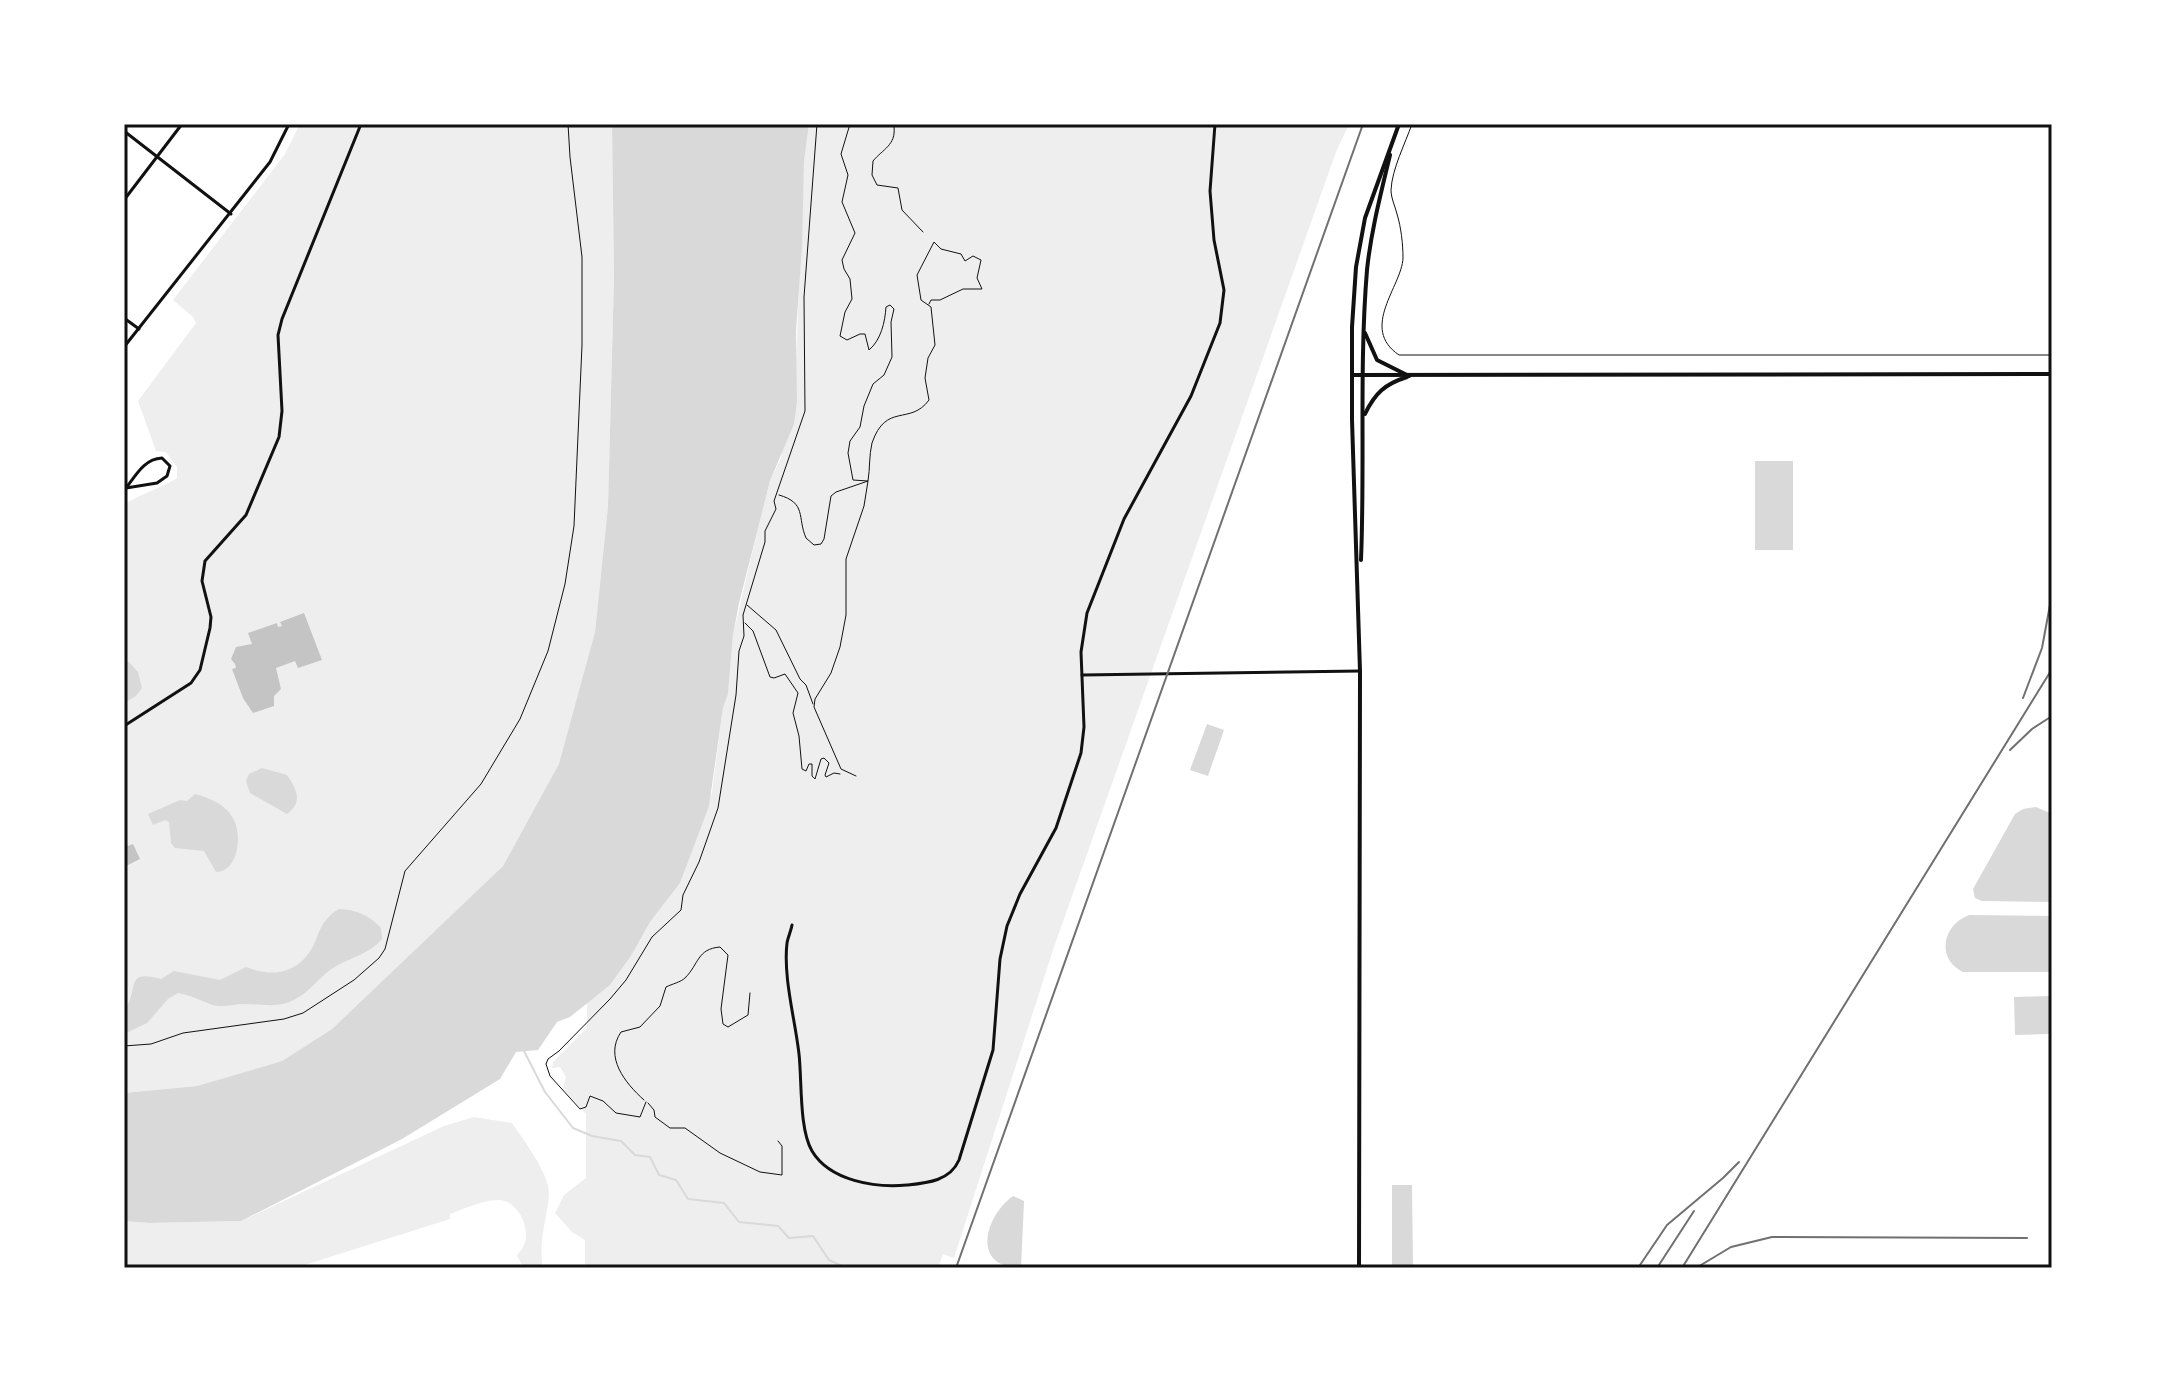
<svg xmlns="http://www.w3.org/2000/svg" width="2176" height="1392" viewBox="0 0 2176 1392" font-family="Karla,sans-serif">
<rect width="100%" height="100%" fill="#fff"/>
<g fill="#eee">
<path d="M300 124H612L614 277 608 506 595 632 560 764 503 866 332 1029 282 1061 197 1086 124 1093V505C143 492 158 490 177 478V467L166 452 156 451 138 401 196 323 193 317 173 300 285 154Z"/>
<polygon points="809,124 1349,124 1336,152 1054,947 954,1258 943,1254 938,1268 585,1268 585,1240 572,1232 555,1213 564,1195 586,1178 586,1114 563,1089 566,1077 560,1067 552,1068 553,1062 587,1028 587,1003 610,985 631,956 650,922 680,883 712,792 723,708 728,693 733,635 759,523 770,481 781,458 796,362 804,162"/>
<path d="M474 1117 512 1123C523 1139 550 1175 549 1194 547 1222 538 1238 543 1268H524L517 1256C519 1252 523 1249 524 1245 531 1229 519 1202 500 1200 483 1200 466 1208 450 1214V1219L295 1268H124V1221L149 1223 241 1221 444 1126Z"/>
</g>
<g fill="#d9d9d9">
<polygon points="612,124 809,124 804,162 802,247 796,331 797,402 794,424 770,481 739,603 733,635 728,694 723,708 709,806 680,883 650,922 631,956 610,985 570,1017 557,1022 538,1050 516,1052 500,1079 402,1139 241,1221 149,1223 124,1221 124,1093 197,1086 282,1061 332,1029 503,866 559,764 595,632 608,506 614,277"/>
<rect x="1755" y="461" width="38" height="89"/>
<polygon points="124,662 129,662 138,672 142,688 136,696 124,703"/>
<polygon points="1207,724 1224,730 1208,776 1190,770"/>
<path d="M262 768 287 775C297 790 303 802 287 814L250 793 246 781 249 774Z"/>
<path d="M195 794C210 798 225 804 233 818 243 835 238 872 216 872L204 851 175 848 171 843 169 822 165 820 153 825 148 814 180 800 187 801Z"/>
<polygon points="2036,807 2052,814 2052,902 1982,901 1975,898 1973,889 2015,814 2023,809"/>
<path d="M339 909C357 910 369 915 381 928L382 939C369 955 347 958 330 970 318 979 310 991 297 998 280 1009 263 1004 244 1004 233 1004 224 1008 213 1005 201 1001 191 995 178 993L168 999 147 1023 124 1034V1010C140 991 123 968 161 979L174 971 220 980 246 967C267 975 287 976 304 959 321 942 314 924 339 909Z"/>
<path d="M1969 915 2052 916V972H1963C1936 959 1942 925 1969 915Z"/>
<polygon points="2052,996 2052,1032 2048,1034 2015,1035 2014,997"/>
<polygon points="1392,1185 1412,1185 1413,1268 1392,1268"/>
<path d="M1013 1196 1024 1201 1021 1268C971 1268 984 1217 1013 1196Z"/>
</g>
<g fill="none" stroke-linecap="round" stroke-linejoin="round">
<g stroke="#d9d9d9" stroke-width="2">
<polyline points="523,1049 545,1092 573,1128 592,1136 621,1141 635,1155 650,1157 659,1175 676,1180 688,1199 724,1203 739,1222 778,1226 789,1238 813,1236 829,1260 846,1268"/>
<polyline points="881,1268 891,1268"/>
</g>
</g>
<g fill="#c4c4c4">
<polygon points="304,613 322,660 298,668 295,661 276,668 281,689 274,696 274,706 253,713 243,698 232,669 236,668 235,664 231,659 236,647 252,644 248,633 277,623 278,627 282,626 280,622"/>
<polygon points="124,837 128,846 133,844 140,859 124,867"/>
</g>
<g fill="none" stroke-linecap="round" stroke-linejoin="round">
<g stroke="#111" stroke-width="1">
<path d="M850 124 841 154 848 175 842 202 855 233 842 260 844 269 850 279 852 299 845 312 840 336 847 340 860 334H865L869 350C881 340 885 322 886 307L890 305 894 309 891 322 892 357 884 375 873 384 864 406 860 427 850 441 848 453 853 480 868 481 864 506 846 559V615L840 647 831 673 815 699 814 707 841 769 856 776"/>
<path d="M897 124 894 127C896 145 883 149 873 161L872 175 877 185 898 188 902 210 923 232"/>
<path d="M1412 124C1405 144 1392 169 1391 190 1391 198 1395 206 1397 214 1401 227 1403 244 1403 258 1402 286 1359 328 1399 355H2052"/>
<path d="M779 495C807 503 797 517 806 538L814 545 821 544 824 539 831 496 836 492 868 481C870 469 869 455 872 443 886 402 910 426 929 400L925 378 928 358 935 345 931 307 921 300 917 275 934 242 941 249 961 254 965 261 973 256 981 260 977 278 982 289H963L940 300H931L929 304"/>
<polyline points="747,605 776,630 800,679 806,685 813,704"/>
<polyline points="745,623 753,631 770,677 774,678 785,674 798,693 793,713 799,736 802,769 806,771 809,764 812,764 812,776 815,779 821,759 824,758 829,763 825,775 826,777 834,773 840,774"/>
<polyline points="124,1046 151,1044 183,1033 284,1019 303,1013 354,980 379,958 385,949 405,871 481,784 520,719 548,651 565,584 574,526 582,345 582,257 570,157 568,124"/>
<path d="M644 1100C625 1083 604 1057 621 1032L640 1027 660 1006 666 987C672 984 681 982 685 978 699 964 697 949 720 947L728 955 721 1009 723 1024 728 1027 748 1015 750 993"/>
<polyline points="646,1102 640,1117 616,1113 603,1101 590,1096 586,1107 580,1109 550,1076 546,1064 548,1059 559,1051 610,999 626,980 652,937 681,910 683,895 699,862 718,808 736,695 739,651 744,636 743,615 765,542 765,531 776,509 774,501 805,411 804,297 817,124"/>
<polyline points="648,1103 654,1110 655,1117 670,1128 685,1128 720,1153 760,1172 782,1175 782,1146 778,1141"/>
</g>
<g stroke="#111" stroke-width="3">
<polyline points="124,131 231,214"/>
<polyline points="124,200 182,124"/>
<polyline points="124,318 139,329"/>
<polyline points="124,347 270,162 289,124"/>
<path d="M124 492 126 488C136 475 144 459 162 458L170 466 167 476 157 483 126 488"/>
<polyline points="1082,675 1360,671"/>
<polyline points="124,726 191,683 200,670 210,628 211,617 202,581 205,561 246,515 279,437 282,411 278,335 282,319 361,124"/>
<path d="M792 925C791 931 788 937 787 943 783 977 795 1019 799 1054 802 1080 799 1129 812 1151 830 1181 875 1188 907 1185 927 1183 950 1181 959 1160L993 1050 1000 959 1007 926 1020 894 1056 828 1081 753 1084 727 1081 652 1087 613 1124 519 1191 396 1220 323 1224 290 1214 240 1210 191 1215 124"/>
</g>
<polyline stroke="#111" stroke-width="4" points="1352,375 2052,374"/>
<g stroke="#111" stroke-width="4">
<polyline points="1365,333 1377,360 1409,376"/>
<path d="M1365 414C1375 393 1385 384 1407 377"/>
<path d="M1361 560C1365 463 1359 366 1367 270 1371 231 1381 193 1390 155"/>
<polyline points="1359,1268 1360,671 1352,420 1352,327 1356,267 1365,218 1399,124"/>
</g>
<g stroke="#707070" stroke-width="2">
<polyline points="2023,698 2042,648 2052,594"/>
<polyline points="2010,750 2032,729 2052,716"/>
<polyline points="956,1268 1363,124"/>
<polyline points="1638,1268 1667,1225 1723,1178 1739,1162"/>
<polyline points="1657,1268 1694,1211"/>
<polyline points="1682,1268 2052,669"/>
<polyline points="1696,1268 1731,1247 1772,1237 2027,1238"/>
</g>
</g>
<rect width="2176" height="1392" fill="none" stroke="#ffffff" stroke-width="252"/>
<rect x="126" y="126" width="1924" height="1140" fill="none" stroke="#111" stroke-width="3"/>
</svg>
